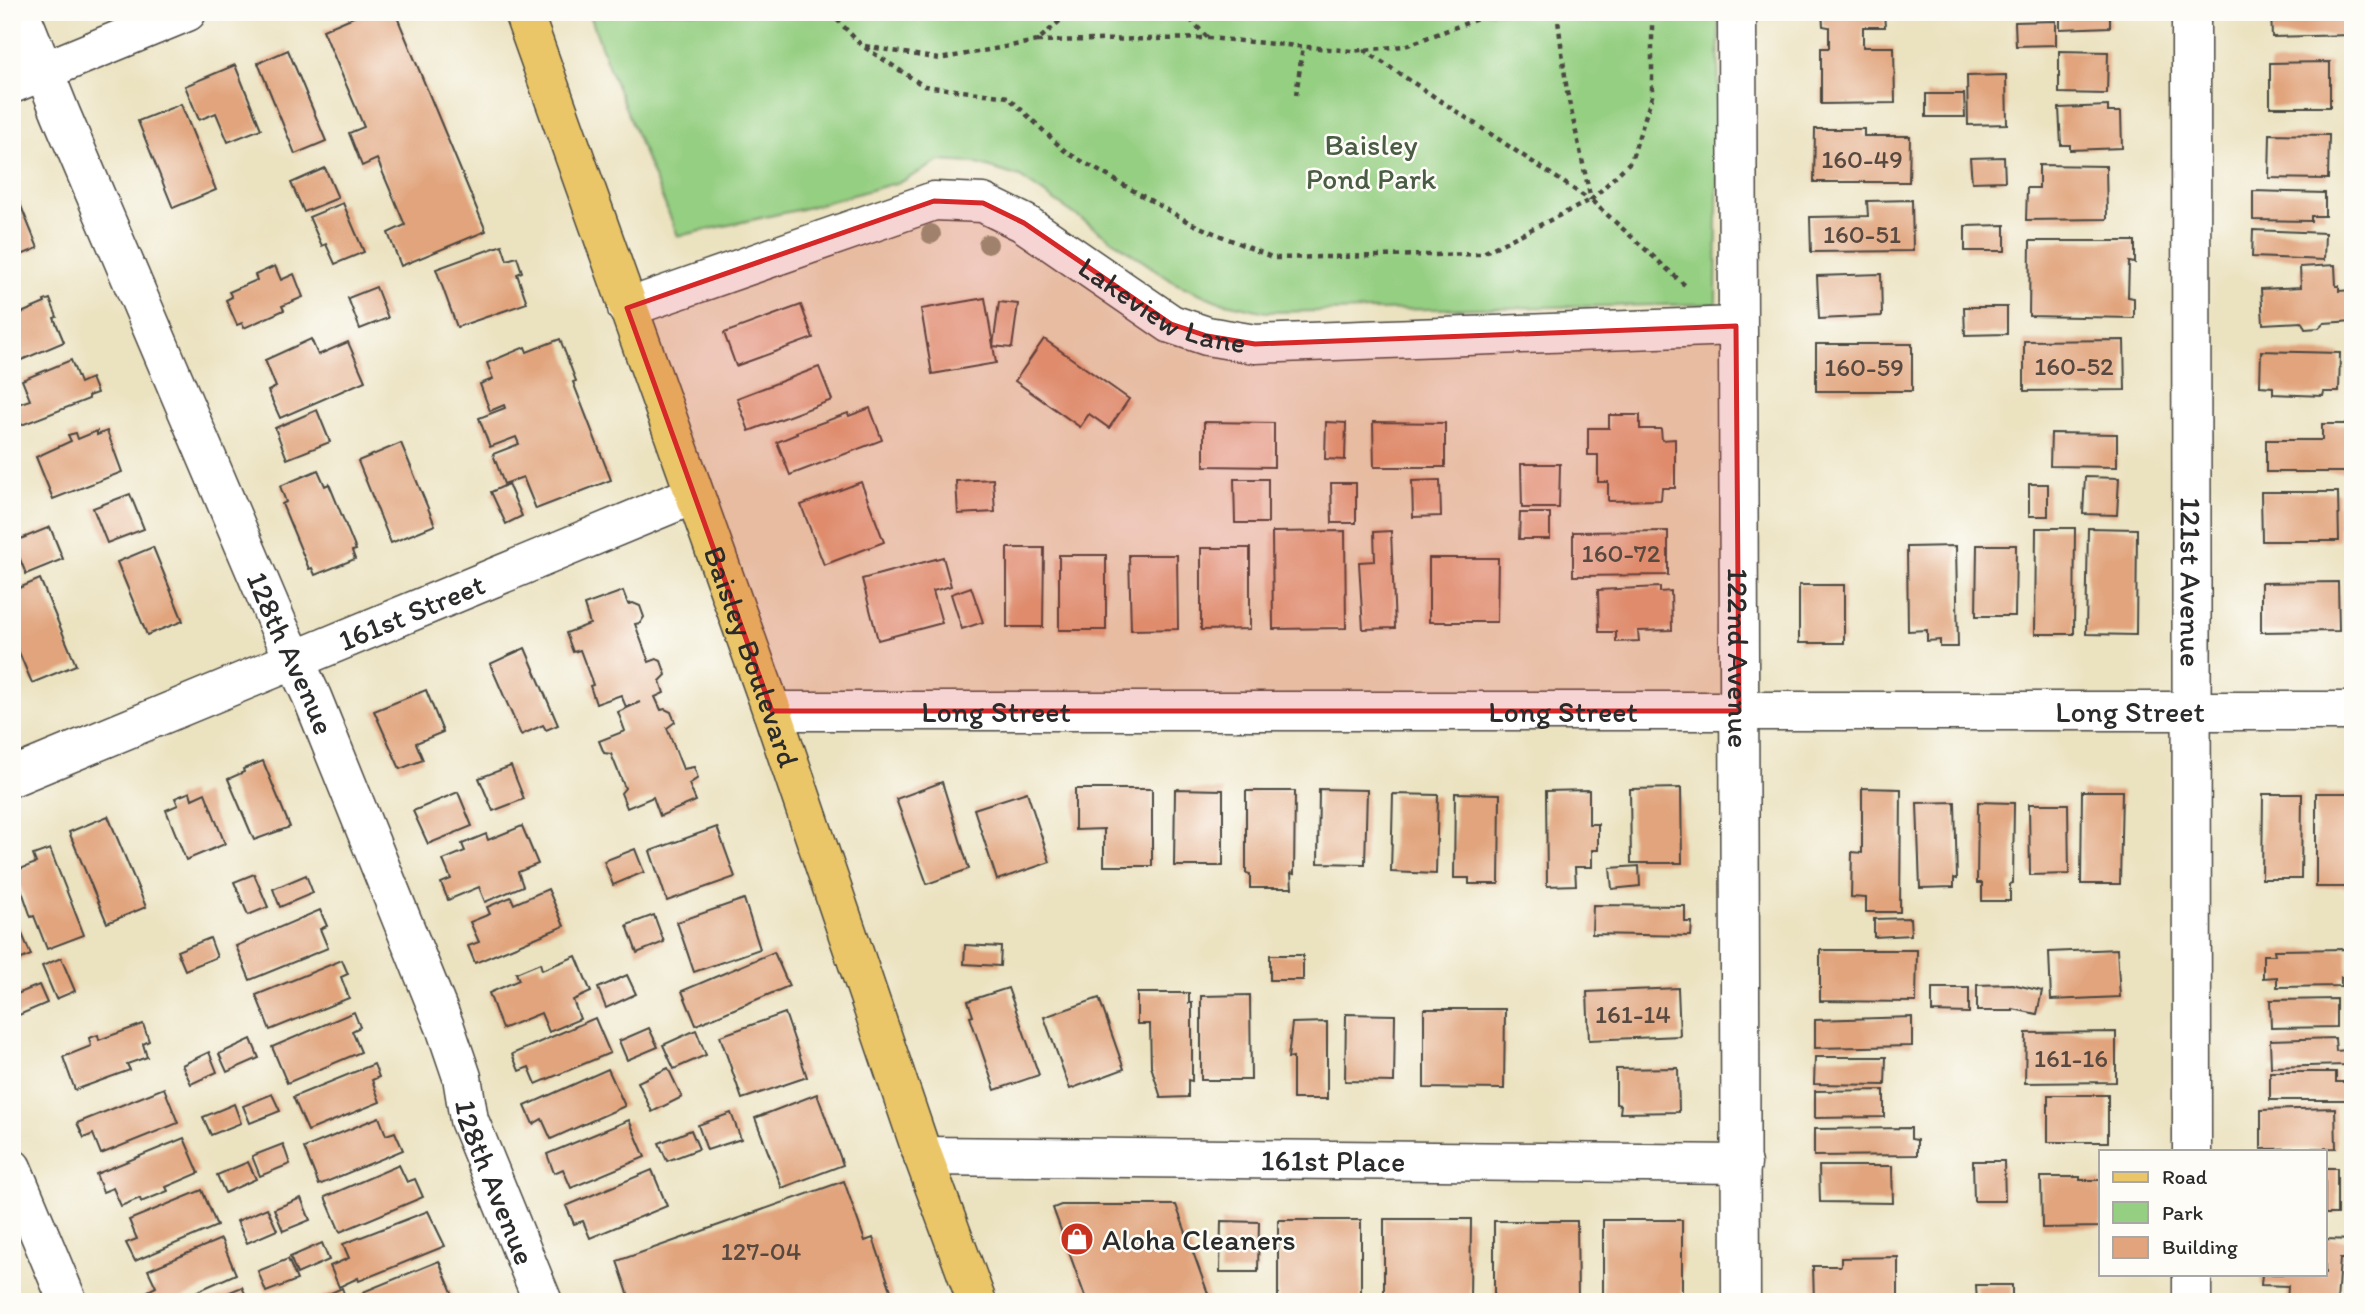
<svg xmlns="http://www.w3.org/2000/svg" width="2365" height="1314" viewBox="0 0 2365 1314" font-family="Itim,sans-serif">
<rect width="100%" height="100%" fill="#fdfcf7"/>
<filter id="ink" filterUnits="userSpaceOnUse"><feTurbulence type="fractalNoise" baseFrequency=".0143" numOctaves="2"/><feDisplacementMap in="SourceGraphic" scale="14" xChannelSelector="R" yChannelSelector="G"/><feConvolveMatrix kernelMatrix="1 2 1 2 8 2 1 2 1" color-interpolation-filters="sRGB"/></filter>
<filter id="wash" filterUnits="userSpaceOnUse"><feTurbulence type="fractalNoise" baseFrequency=".00686" numOctaves="4" result="noise"/><feDisplacementMap in="SourceGraphic" scale="28" xChannelSelector="R" yChannelSelector="G"/><feGaussianBlur stdDeviation="1.57" result="paint"/><feColorMatrix in="noise" values="0 0 0 0 0 0 0 0 0 0 0 0 0 0 0 0 0 1.4 0 .05"/><feComposite in="paint" operator="in"/></filter>
<g filter="url(#wash)">
<rect width="100%" height="100%" fill="#ebe2c0"/>
<polygon fill="#95cf82" stroke="#607d56" stroke-width="2" points="589,12 1719,12 1716,304 1266,312 1217,301 1175,283 1020,177 974,163 940,161 903,181 802,209 678,236 607,63"/>
<g id="blocks">
<g fill="#e1a47d">
<polygon points="365,12 395,12 486,231 401,266 388,233 405,225 377,159 362,166 349,133 364,127 323,30"/>
<polygon points="1822,12 1884,12 1885,27 1863,27 1863,47 1894,47 1895,103 1821,104 1821,48 1829,48 1829,27 1823,26"/>
<polygon points="2060,12 2110,12 2110,27 2060,29"/>
<polygon points="2271,12 2353,12 2353,35 2272,37"/>
<polygon points="2056,21 2056,45 2016,46 2015,22"/>
<polygon points="288,50 326,141 295,154 258,63"/>
<polygon points="2059,51 2108,52 2107,94 2059,93"/>
<polygon points="2330,62 2330,107 2270,107 2270,63"/>
<polygon points="235,65 261,129 228,142 216,113 199,120 185,86"/>
<polygon points="2006,75 2007,124 1968,125 1967,76"/>
<polygon points="1926,94 1964,94 1965,117 1926,117"/>
<polygon points="181,104 216,190 173,208 138,121"/>
<polygon points="2108,106 2108,112 2121,112 2122,148 2070,150 2070,145 2061,145 2059,108"/>
<polygon points="1815,129 1864,129 1864,136 1910,136 1909,182 1814,182"/>
<polygon points="2270,134 2329,135 2328,179 2269,178"/>
<polygon points="2004,157 2005,181 1972,182 1970,158"/>
<polygon points="2039,165 2106,166 2107,219 2026,220 2027,188 2039,188"/>
<polygon points="325,168 338,198 304,212 291,183"/>
<polygon points="12,184 38,248 12,259"/>
<polygon points="2253,191 2325,193 2325,216 2311,216 2311,221 2253,220"/>
<polygon points="1912,200 1913,251 1811,252 1810,217 1868,216 1867,201"/>
<polygon points="343,203 364,252 335,264 326,244 322,246 309,217"/>
<polygon points="2005,225 2005,251 1965,251 1965,226"/>
<polygon points="2253,230 2325,233 2324,260 2252,257"/>
<polygon points="2030,241 2135,241 2135,263 2129,262 2128,297 2134,298 2134,318 2029,316"/>
<polygon points="502,245 507,260 517,257 522,272 517,274 527,303 457,327 436,269"/>
<polygon points="2335,265 2336,286 2339,286 2339,291 2353,290 2353,321 2324,323 2319,328 2305,329 2302,322 2263,324 2261,289 2301,287 2300,267"/>
<polygon points="275,266 281,280 294,274 303,297 282,306 284,310 244,328 242,323 237,325 226,300 232,297 229,292 257,280 255,275"/>
<polygon points="1881,274 1882,316 1819,319 1817,276"/>
<polygon points="376,287 388,318 360,329 348,298"/>
<polygon points="985,298 996,363 932,374 921,309"/>
<polygon points="50,299 57,317 54,318 64,342 12,364 12,317 45,303 44,301"/>
<polygon points="999,302 1018,304 1012,348 993,346"/>
<polygon points="801,305 813,338 736,366 724,333"/>
<polygon points="1964,307 2007,307 2007,334 1965,335"/>
<polygon points="311,339 318,355 348,342 365,381 280,418 268,391 276,387 265,360"/>
<polygon points="560,339 576,381 573,382 611,480 536,509 523,477 504,484 493,454 519,444 516,437 490,447 479,418 505,408 504,405 490,411 480,384 493,379 487,363 525,347 527,352"/>
<polygon points="1044,339 1129,399 1109,428 1089,414 1080,427 1015,381"/>
<polygon points="2124,340 2125,390 2024,391 2024,341"/>
<rect x="1816" y="344" width="96" height="47"/>
<polygon points="2261,351 2340,353 2339,392 2324,392 2323,396 2273,394 2273,387 2260,386"/>
<polygon points="71,360 80,383 91,378 97,393 88,396 89,399 19,426 12,406 30,400 22,380"/>
<polygon points="819,367 832,400 749,431 737,398"/>
<polygon points="870,408 882,440 790,475 777,442 797,434 796,432 848,413 849,416"/>
<polygon points="317,410 330,442 287,459 275,428"/>
<polygon points="1609,415 1640,415 1640,429 1661,429 1662,440 1675,439 1675,488 1662,488 1661,500 1608,501 1608,482 1598,482 1598,455 1588,455 1588,428 1609,428"/>
<polygon points="1204,422 1274,423 1274,467 1204,466"/>
<polygon points="1326,422 1346,423 1345,460 1325,459"/>
<polygon points="1373,422 1445,423 1445,467 1374,467"/>
<polygon points="2322,424 2353,424 2353,472 2266,472 2266,440 2322,440"/>
<polygon points="97,431 97,435 107,431 122,472 53,499 36,457 71,441 68,435 76,433 78,439"/>
<polygon points="2051,433 2117,434 2117,467 2050,466"/>
<polygon points="401,443 435,525 391,543 358,461"/>
<polygon points="1521,464 1560,464 1559,508 1522,508"/>
<polygon points="318,470 325,486 329,484 356,550 352,551 355,559 315,575 312,568 309,569 282,504 286,502 280,486"/>
<polygon points="2085,477 2119,478 2117,515 2083,514"/>
<polygon points="993,479 995,512 958,514 956,481"/>
<polygon points="1234,479 1268,479 1268,523 1235,523"/>
<polygon points="1440,480 1441,516 1413,517 1412,481"/>
<polygon points="861,482 884,542 824,565 801,505"/>
<polygon points="1331,483 1356,483 1356,523 1332,523"/>
<polygon points="508,484 522,516 506,524 491,492"/>
<rect x="2029" y="484" width="19" height="32"/>
<polygon points="2261,492 2338,492 2339,541 2262,541"/>
<polygon points="130,494 144,529 107,543 93,508"/>
<polygon points="1520,513 1550,513 1550,539 1519,539"/>
<polygon points="50,527 63,559 26,574 13,542"/>
<polygon points="2036,528 2075,528 2074,634 2035,634"/>
<polygon points="2088,528 2137,529 2136,635 2086,634"/>
<polygon points="1345,531 1346,628 1273,629 1272,532"/>
<polygon points="1391,531 1395,628 1363,629 1359,562 1375,561 1374,532"/>
<polygon points="1668,531 1668,575 1573,576 1573,532"/>
<polygon points="1977,545 2016,545 2015,616 1976,616"/>
<polygon points="1956,546 1958,647 1940,647 1940,640 1927,641 1927,630 1908,631 1907,547"/>
<polygon points="153,547 183,621 147,635 117,562"/>
<polygon points="1007,548 1044,548 1043,627 1007,627"/>
<polygon points="1201,548 1250,548 1250,629 1201,630"/>
<rect x="1059" y="555" width="47" height="75"/>
<polygon points="1129,555 1177,555 1178,629 1131,630"/>
<polygon points="943,557 951,586 933,591 942,623 878,640 862,579"/>
<polygon points="1429,558 1498,558 1497,622 1429,622"/>
<polygon points="40,579 76,665 32,683 12,636 12,591"/>
<polygon points="2338,582 2339,631 2261,632 2261,583"/>
<rect x="1799" y="585" width="45" height="58"/>
<polygon points="971,587 983,622 962,629 951,594"/>
<polygon points="1660,587 1660,592 1671,591 1672,630 1638,631 1639,641 1616,642 1616,632 1599,632 1598,590"/>
<polygon points="623,591 628,604 633,603 640,606 644,617 640,623 635,624 649,662 657,659 661,661 666,675 660,681 664,693 655,697 661,710 665,709 671,712 675,722 667,728 683,769 694,767 698,778 689,784 696,801 660,816 653,797 627,808 621,793 625,788 611,754 604,753 599,741 625,731 618,712 640,702 626,707 621,695 596,704 590,686 593,685 580,650 573,652 566,633 590,624 584,605"/>
<polygon points="525,648 558,725 546,730 543,725 521,735 490,664"/>
<polygon points="426,690 443,732 416,743 423,760 400,769 374,711"/>
<polygon points="263,761 290,827 254,840 228,779 244,772 243,769"/>
<polygon points="511,766 524,799 493,811 479,778"/>
<polygon points="942,782 969,869 927,884 896,799"/>
<polygon points="1681,788 1682,863 1631,863 1630,789"/>
<polygon points="1862,788 1901,789 1900,912 1866,912 1866,898 1851,897 1852,852 1862,853"/>
<polygon points="1075,789 1152,789 1152,866 1104,866 1104,829 1075,830"/>
<polygon points="1175,789 1223,790 1223,866 1174,866"/>
<polygon points="1319,789 1367,790 1365,864 1318,863"/>
<polygon points="1589,790 1589,824 1598,824 1598,850 1592,850 1592,867 1575,867 1576,885 1547,886 1546,791"/>
<polygon points="1246,791 1295,791 1294,874 1291,873 1292,888 1250,888 1250,874 1246,873"/>
<polygon points="2082,791 2122,791 2120,884 2081,884"/>
<polygon points="190,792 192,799 205,793 225,844 186,860 166,810 178,805 175,798"/>
<polygon points="458,792 472,826 428,844 413,811"/>
<polygon points="1027,792 1050,862 997,880 974,809"/>
<polygon points="1455,793 1500,794 1499,884 1469,884 1469,878 1454,878"/>
<rect x="2316" y="793" width="37" height="94"/>
<polygon points="1393,794 1438,795 1436,874 1391,872"/>
<polygon points="2263,794 2302,794 2301,879 2262,879"/>
<polygon points="1955,802 1957,879 1954,878 1954,887 1920,888 1917,803"/>
<polygon points="1978,802 2014,803 2013,883 2010,884 2010,901 1982,901 1982,883 1977,883"/>
<polygon points="2029,804 2068,804 2069,874 2030,875"/>
<polygon points="108,816 146,907 107,923 69,832"/>
<polygon points="522,826 538,864 518,872 523,886 485,902 479,887 448,900 441,883 451,879 443,860 465,851 462,844 486,834 488,840"/>
<polygon points="717,827 735,877 667,901 650,851"/>
<polygon points="50,849 84,935 47,949 34,916 31,917 15,871 36,863 33,855"/>
<polygon points="635,849 644,872 613,885 604,861"/>
<polygon points="1639,866 1640,886 1612,889 1610,868"/>
<polygon points="254,874 268,907 248,915 234,882"/>
<polygon points="306,875 313,893 280,907 273,889"/>
<polygon points="548,889 564,926 475,963 468,946 479,942 470,922 490,914 487,907 511,897 514,904"/>
<polygon points="744,899 760,949 694,972 677,922"/>
<polygon points="1593,905 1685,906 1685,922 1692,922 1691,936 1592,934"/>
<polygon points="12,910 31,955 12,963"/>
<polygon points="320,910 327,926 320,929 328,948 250,980 236,946"/>
<polygon points="654,915 664,942 637,953 627,925"/>
<polygon points="1910,918 1911,935 1874,937 1874,919"/>
<polygon points="210,938 217,957 185,970 177,951"/>
<polygon points="965,945 1001,947 1000,966 964,964"/>
<polygon points="2117,949 2120,997 2051,1000 2049,952"/>
<polygon points="2347,949 2347,977 2341,977 2341,986 2277,987 2277,977 2263,978 2263,955 2275,955 2274,950"/>
<polygon points="1820,950 1917,950 1916,1002 1820,1001"/>
<polygon points="774,952 789,986 696,1025 682,991"/>
<rect x="1270" y="955" width="33" height="25"/>
<polygon points="576,956 591,992 573,1000 580,1019 549,1032 541,1013 502,1029 489,993 519,980 516,973 540,963 542,970"/>
<polygon points="61,958 75,991 56,999 42,966"/>
<polygon points="342,960 348,974 341,977 349,998 270,1030 256,995"/>
<polygon points="627,975 636,994 606,1008 598,988"/>
<polygon points="2012,984 2042,991 2037,1014 2013,1009 2013,1011 1977,1011 1977,985"/>
<polygon points="39,985 47,1003 12,1018 12,996"/>
<polygon points="1008,988 1039,1075 995,1090 970,1017 973,1016 968,1001"/>
<polygon points="1678,988 1680,1036 1589,1040 1587,992"/>
<polygon points="1932,988 1969,988 1969,1013 1932,1012"/>
<polygon points="1137,993 1189,993 1189,1003 1192,1003 1192,1081 1188,1080 1188,1097 1161,1098 1151,1066 1150,1024 1137,1024"/>
<polygon points="1250,995 1251,1080 1201,1080 1201,996"/>
<polygon points="1099,998 1124,1069 1070,1089 1044,1017"/>
<polygon points="2336,999 2336,1027 2271,1028 2270,1000"/>
<polygon points="1424,1009 1505,1009 1504,1089 1424,1088"/>
<polygon points="354,1012 360,1027 352,1031 361,1052 287,1083 272,1047"/>
<polygon points="785,1013 807,1077 742,1099 720,1036"/>
<polygon points="1346,1014 1395,1015 1394,1082 1345,1081"/>
<polygon points="1912,1017 1912,1046 1815,1048 1815,1020"/>
<polygon points="595,1018 610,1053 536,1084 529,1067 519,1071 512,1054"/>
<polygon points="1327,1022 1327,1099 1293,1099 1293,1057 1288,1058 1292,1023"/>
<polygon points="143,1024 149,1041 143,1044 147,1057 127,1064 130,1070 75,1090 63,1057 91,1046 89,1038 98,1035 99,1040"/>
<polygon points="649,1028 658,1047 627,1060 619,1041"/>
<polygon points="696,1030 706,1055 674,1069 663,1045"/>
<polygon points="2116,1032 2116,1082 2025,1083 2026,1033"/>
<polygon points="2335,1038 2336,1051 2347,1050 2347,1065 2271,1067 2270,1040"/>
<polygon points="251,1039 259,1058 227,1072 219,1054"/>
<polygon points="209,1052 217,1072 191,1084 182,1065"/>
<polygon points="1815,1057 1886,1057 1885,1085 1814,1084"/>
<polygon points="374,1064 379,1077 372,1080 380,1102 308,1131 293,1097"/>
<polygon points="668,1068 682,1097 652,1112 638,1082"/>
<polygon points="1678,1068 1679,1112 1620,1113 1621,1105 1616,1104 1616,1069"/>
<polygon points="608,1069 625,1106 551,1139 542,1119 533,1124 525,1106"/>
<polygon points="2270,1072 2336,1072 2336,1082 2350,1082 2350,1100 2270,1100"/>
<polygon points="164,1088 178,1123 101,1154 93,1134 84,1138 77,1123"/>
<polygon points="1884,1090 1884,1117 1815,1118 1815,1091"/>
<polygon points="272,1094 280,1111 250,1123 243,1106"/>
<polygon points="817,1094 843,1165 782,1188 755,1118"/>
<rect x="2048" y="1095" width="60" height="47"/>
<polygon points="234,1104 241,1123 211,1135 203,1117"/>
<polygon points="2335,1108 2336,1148 2261,1149 2261,1110"/>
<polygon points="731,1113 741,1139 707,1150 698,1125"/>
<polygon points="379,1117 386,1135 395,1132 403,1150 319,1185 304,1148"/>
<polygon points="629,1120 645,1157 571,1188 563,1169 554,1173 547,1154"/>
<polygon points="1911,1128 1911,1139 1917,1140 1917,1155 1814,1156 1814,1129"/>
<polygon points="691,1130 699,1149 667,1161 659,1143"/>
<polygon points="184,1138 199,1173 166,1187 168,1191 141,1202 140,1198 121,1206 113,1188 103,1192 96,1174"/>
<polygon points="283,1144 290,1164 260,1176 252,1156"/>
<polygon points="1973,1161 2004,1161 2005,1201 1974,1201"/>
<polygon points="248,1162 256,1179 225,1193 217,1175"/>
<polygon points="399,1165 407,1182 415,1179 423,1197 340,1232 325,1197"/>
<polygon points="1819,1166 1892,1166 1893,1203 1820,1202"/>
<rect x="2325" y="1168" width="12" height="46"/>
<polygon points="652,1170 667,1206 590,1238 583,1221 574,1224 566,1206"/>
<polygon points="2041,1177 2080,1177 2080,1180 2101,1180 2101,1227 2042,1228"/>
<polygon points="844,1181 865,1241 873,1238 895,1302 631,1302 617,1261"/>
<polygon points="202,1190 217,1226 135,1261 126,1243 137,1239 129,1220"/>
<polygon points="301,1198 310,1220 283,1231 274,1209"/>
<polygon points="1061,1205 1176,1205 1211,1302 1087,1302 1053,1208"/>
<polygon points="267,1208 277,1230 247,1243 237,1221"/>
<polygon points="428,1211 445,1246 359,1281 358,1278 339,1287 330,1266 349,1258 343,1244"/>
<polygon points="1384,1219 1471,1219 1470,1299 1466,1299 1466,1302 1388,1302 1388,1298 1384,1299"/>
<polygon points="1278,1220 1361,1220 1361,1302 1281,1302 1278,1300"/>
<polygon points="1603,1220 1682,1220 1682,1302 1605,1302 1605,1299 1603,1299"/>
<polygon points="1221,1221 1259,1222 1258,1272 1220,1272"/>
<polygon points="1494,1221 1577,1221 1578,1299 1574,1299 1574,1302 1497,1302 1497,1299 1494,1299"/>
<polygon points="221,1239 236,1274 173,1302 150,1302 146,1292 156,1287 148,1270"/>
<polygon points="2325,1239 2353,1240 2353,1259 2340,1259 2337,1302 2287,1302 2288,1286 2261,1285 2262,1274 2325,1274"/>
<polygon points="322,1243 329,1260 297,1274 290,1257"/>
<polygon points="1898,1257 1898,1302 1814,1302 1813,1266 1841,1266 1841,1258"/>
<polygon points="288,1259 297,1280 266,1292 258,1271"/>
<polygon points="439,1261 454,1297 442,1302 367,1302 363,1292"/>
<polygon points="1976,1285 2012,1285 2012,1302 1977,1302"/>
<polygon points="242,1287 249,1302 205,1302"/>
<polygon points="342,1288 347,1302 310,1302"/>
</g>
</g>
</g>
<g filter="url(#ink)">
<use href="#blocks" fill-opacity="0" stroke="#484641" stroke-width="2"/>
<g fill="none" stroke-linecap="round" stroke-linejoin="round">
<defs>
<g id="minor">
<path id="s1" d="M20 12 61 114 279 627 312 697 445 1027 462 1077 469 1120 543 1302"/>
<path id="s2" d="M1737 12 1741 1302"/>
<path id="s3" d="M2191 12 2192 1151"/>
<polyline points="12,84 187,12"/>
<path id="s4" d="M627 308 934 201 983 203 1024 223 1171 324 1207 336 1255 344 1736 326"/>
<path id="s5" d="M772 711H2353"/>
<path id="s6" d="M12 777 693 495"/>
<path id="s7" d="M923 1156 1742 1164"/>
<polyline points="12,1168 68,1302"/>
<polyline points="2192,1274 2192,1302"/>
</g>
<g id="major">
<path id="s8" d="M523 12 772 711 923 1156 977 1302"/>
</g>
</defs>
<use href="#minor" stroke="#484641" stroke-width="41"/>
<use href="#major" stroke="#484641" stroke-width="41"/>
<g stroke="#484641" stroke-width="4.5" stroke-dasharray="5 5" stroke-linecap="butt">
<polyline points="830,12 861,45 924,86 1008,97 1066,152 1190,223 1274,258 1481,254 1591,200 1688,288"/>
<polyline points="1183,12 1208,38"/>
<polyline points="1557,12 1567,92 1591,200"/>
<polyline points="1037,41 1209,38 1352,51 1405,46 1496,12"/>
<polyline points="865,46 939,59 1037,41 1070,12"/>
<polyline points="1364,50 1590,200"/>
<polyline points="1296,95 1303,46"/>
<polyline points="1591,200 1631,161 1652,96 1652,12"/>
</g>
<use href="#minor" stroke="#fff" stroke-width="38"/>
<use href="#major" stroke="#eac669" stroke-width="38"/>
</g>
<g fill="#93987c">
<circle cx="931" cy="234" r="10"/>
<circle cx="988" cy="244" r="10"/>
</g>
</g>
<path fill="#d62828" fill-opacity="0.2" stroke="#d62828" stroke-width="5" stroke-linejoin="round" d="M934 201 983 203 1024 223 1171 324 1207 336 1255 344 1736 326 1739 711H772L627 308Z"/>
<defs>
<symbol id="shop-disc" viewBox="-11 -11 22 22"><circle r="9.5" fill="#c8321e" stroke="#fdfcf7"/><path d="M-5-2.5h2.3a2.7 3.5 0 0 1 5.4 0H5L5.5 6h-11ZM-1.5-2.5h3a1.5 2.3 0 0 0-3 0Z" fill="#fff"/></symbol>
</defs>
<g fill-rule="evenodd">
<use href="#shop-disc" x="1058" y="1220" width="38" height="38"/>
</g>
<g text-anchor="middle" dominant-baseline="central" stroke-width="5" stroke-linejoin="round" paint-order="stroke">
<g font-size="26" fill="#584940">
<text x="1862" y="159">160-49</text>
<text x="1862" y="234">160-51</text>
<text x="2074" y="366">160-52</text>
<text x="1864" y="367">160-59</text>
<text x="1621" y="553">160-72</text>
<text x="1633" y="1014">161-14</text>
<text x="2071" y="1058">161-16</text>
<text x="761" y="1251">127-04</text>
</g>
<g font-size="30" fill="#4b5c45" stroke="#fdfcf7">
<text x="1371" y="144">Baisley<tspan x="1371" dy="34">Pond Park</tspan></text>
</g>
<g font-size="30" fill="#2b2b2b" stroke="#fdfcf7">
<text stroke="none"><textPath href="#s4" startOffset="583">Lakeview Lane</textPath></text>
<text stroke="none"><textPath href="#s3" startOffset="570">121st Avenue</textPath></text>
<text stroke="none"><textPath href="#s6" startOffset="432">161st Street</textPath></text>
<text stroke="none"><textPath href="#s1" startOffset="696">128th Avenue</textPath></text>
<text stroke="none"><textPath href="#s8" startOffset="684">Baisley Boulevard</textPath></text>
<text stroke="none"><textPath href="#s2" startOffset="646">122nd Avenue</textPath></text>
<text stroke="none"><textPath href="#s5" startOffset="224">Long Street</textPath></text>
<text stroke="none"><textPath href="#s5" startOffset="791">Long Street</textPath></text>
<text stroke="none"><textPath href="#s5" startOffset="1358">Long Street</textPath></text>
<text stroke="none"><textPath href="#s7" startOffset="410">161st Place</textPath></text>
<text stroke="none"><textPath href="#s1" startOffset="1264">128th Avenue</textPath></text>
</g>
<g font-size="30" fill="#2b2b2b" stroke="#fdfcf7" text-anchor="start">
<text x="1102" y="1239">Aloha Cleaners</text>
</g>
</g>
<rect width="2365" height="1314" fill="none" stroke="#fdfcf7" stroke-width="42"/>
<rect x="2099" y="1150" width="228" height="126" fill="#fdfcf7" stroke="#a9a8a5" stroke-width="2"/>
<rect x="2113" y="1172" width="35" height="10" fill="#eac669" stroke="#a9a8a5" stroke-width="2"/>
<text x="2162" y="1184" font-size="21" fill="#2b2b2b">Road</text>
<rect x="2113" y="1202" width="35" height="21" fill="#95cf82" stroke="#a9a8a5" stroke-width="2"/>
<text x="2162" y="1220" font-size="21" fill="#2b2b2b">Park</text>
<rect x="2113" y="1237" width="35" height="21" fill="#e1a47d" stroke="#a9a8a5" stroke-width="2"/>
<text x="2162" y="1254" font-size="21" fill="#2b2b2b">Building</text>
</svg>
